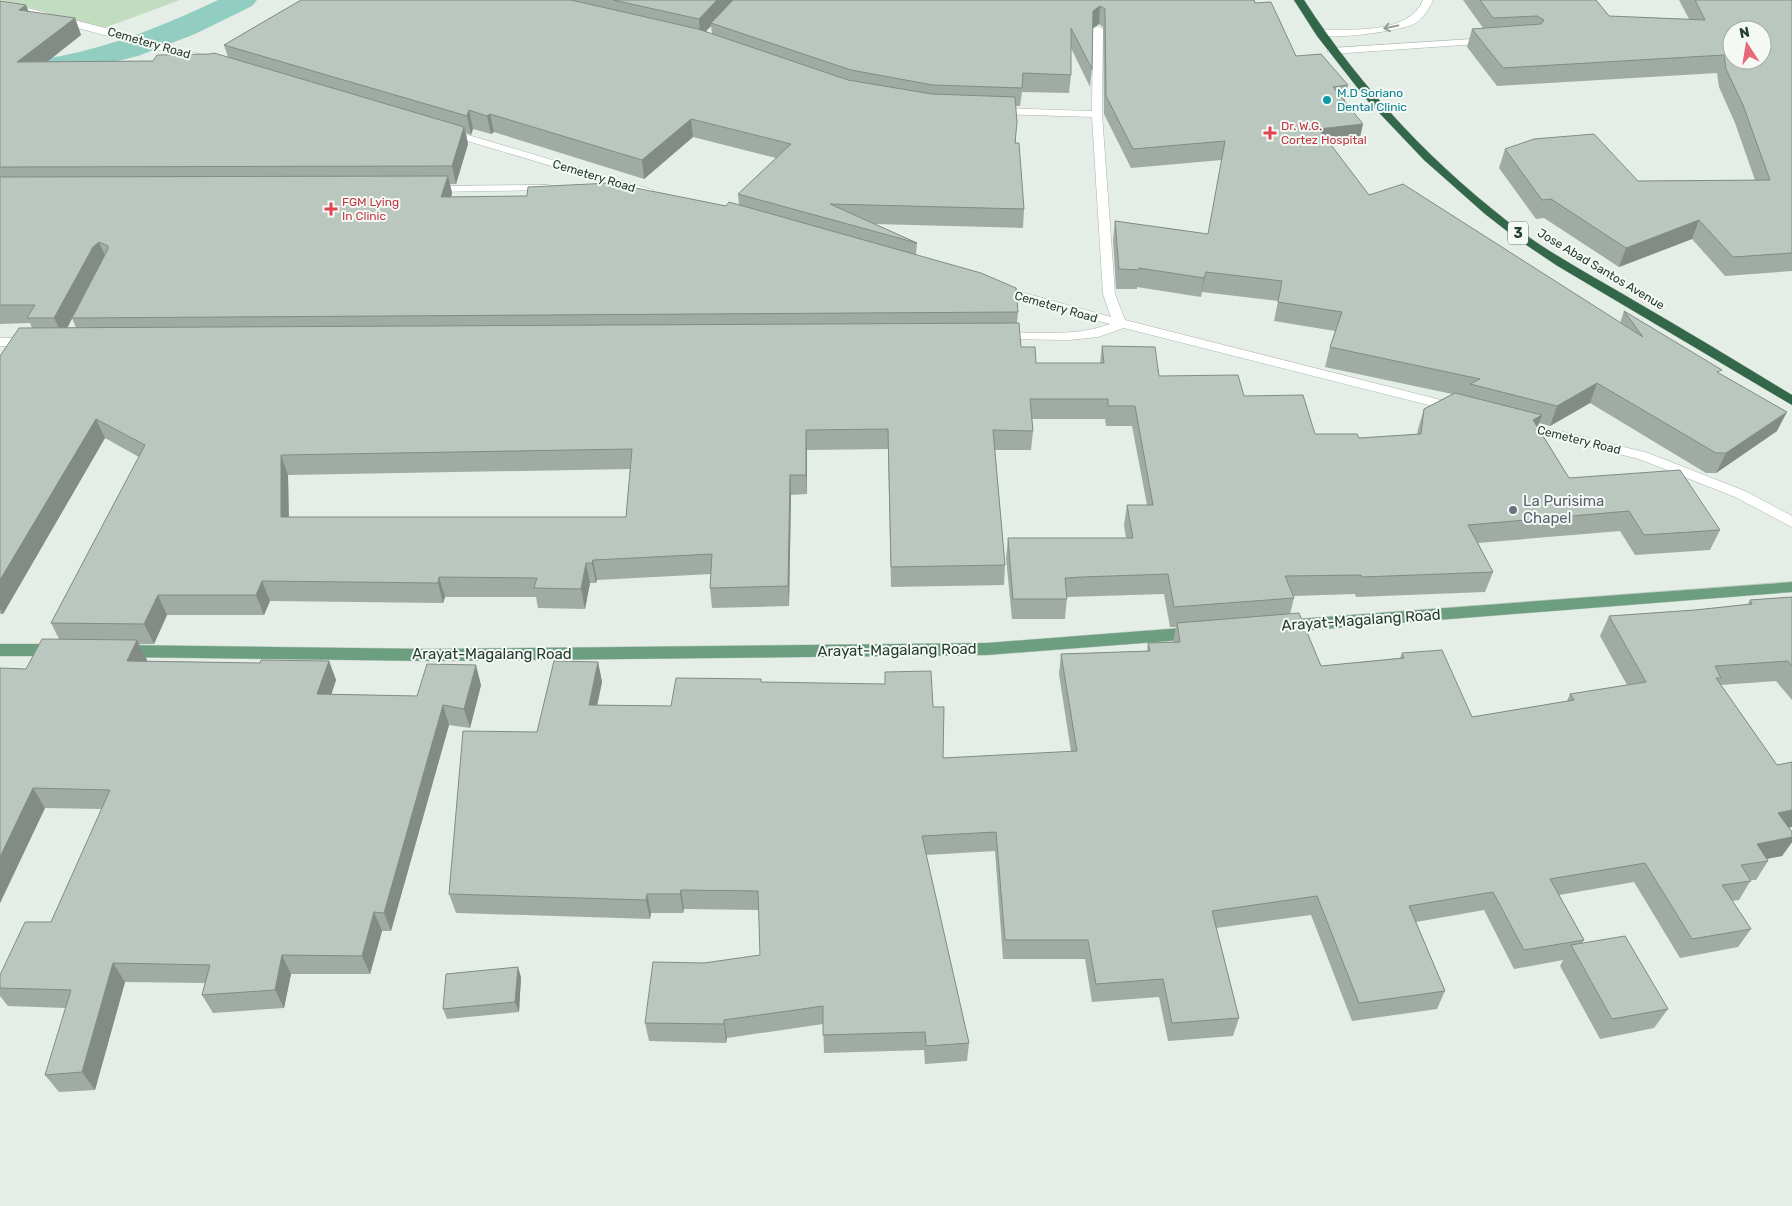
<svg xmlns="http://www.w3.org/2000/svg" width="1792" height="1206" viewBox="0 0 1792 1206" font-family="Rubik,sans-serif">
<rect width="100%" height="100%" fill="#e4ede6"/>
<polygon fill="#c2dcbf" points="2,0 180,0 104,28"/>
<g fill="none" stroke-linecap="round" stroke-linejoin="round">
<path fill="#91cdc0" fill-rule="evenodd" d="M218 0H257L252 6 195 34 138 56 59 75 0 79V61C20 59 41 60 61 56 116 45 168 24 218 0Z"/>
<defs>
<g id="minor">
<path d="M1423 0H1433C1429 9 1423 19 1414 24 1400 31 1324 42 1314 33L1319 30C1351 29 1409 35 1423 0Z"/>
<polygon points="0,1 109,29 212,58 213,60 212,62 204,62 0,7"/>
<path d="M1098 26 1103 29 1102 114 1115 294 1125 320 1461 405 1463 408 1461 411 1456 412 1124 328 1098 337 1069 340 997 339 995 336 997 333 1001 332C1037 332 1076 337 1110 324L995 293 993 290 999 286 1111 317 1103 294 1092 117 997 114 992 111 997 108 1092 111 1093 29Z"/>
<polygon points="1488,38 1492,39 1492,43 1332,54 1327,51 1332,48"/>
<polygon points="448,129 653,190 655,192 649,195 645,194 444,134 443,132"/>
<polygon points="548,185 554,188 552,190 431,192 425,189 431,186"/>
<polygon points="0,338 28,338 34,342 28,346 0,346"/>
<polygon points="1519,421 1648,453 1745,491 1792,516 1792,527 1735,497 1639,459 1514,428 1512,425 1514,422"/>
</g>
<g id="major">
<polygon points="1792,582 1792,592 1285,632 1280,630 1277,626 1280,622 1285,620"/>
<polygon points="1195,627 1200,629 1203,633 1200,637 1195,639 987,655 430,661 123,657 118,655 115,651 118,647 123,645 430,649 987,643"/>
<polygon points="0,644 55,644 60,646 63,650 60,654 55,656 0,656"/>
</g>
<path id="highway" d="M1294 0H1304C1363 91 1436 168 1523 233 1558 258 1596 278 1633 300 1687 331 1739 363 1792 395V405L1556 265 1516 238 1485 214 1424 160 1367 100 1317 36Z"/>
</defs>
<use href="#minor" stroke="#a7b5ab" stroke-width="1"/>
<use href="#major" stroke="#c2c9c4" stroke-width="1"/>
<use href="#highway" stroke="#c2c9c4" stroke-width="1"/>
<use href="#minor" fill="#fff" fill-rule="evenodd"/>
<use href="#major" fill="#6c9f7f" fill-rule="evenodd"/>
<use href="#highway" fill="#336749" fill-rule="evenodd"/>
</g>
<g fill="#a0aba3" fill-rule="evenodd">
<path d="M301 0H1254L1296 56 1348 85 1345 101 1359 142 1331 146 1369 195 1620 323 1624 311 1720 374 1777 431 1716 473H1706L1590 403 1550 426 1539 423 1538 427 1569 478 1720 530 1710 550 1635 555 1620 531 1478 543 1493 572 1485 592 1356 597 1355 594 1293 596 1294 598 1290 614 1321 666 1400 658 1402 653 1472 717 1567 701 1570 694 1627 685 1600 636 1609 616 1695 610 1748 604 1750 600 1792 597V700L1776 681 1721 685 1777 765 1792 762V827H1789L1792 832V842L1782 856 1767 859 1768 861 1756 880H1751L1739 900 1732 901 1751 929 1738 947 1680 958 1634 882 1559 895 1584 940 1582 943 1668 1009 1654 1028 1600 1039 1560 966 1563 960 1514 969 1484 910 1416 922 1445 991 1437 1009 1352 1021 1311 915 1216 928 1239 1018 1233 1036 1168 1041 1159 997 1092 1002 1085 959H1003L995 851 926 855 969 1043 967 1061 925 1064 924 1050 824 1053 823 1024 727 1038 726 1043 649 1041 645 1023 704 963 760 955 759 910 684 909 683 913H651L650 919 456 913 449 894 537 732 598 662 602 682 597 705 671 706 761 679V682L933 707 943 758 1071 752 1059 674 1061 654 1147 651 1148 643 1173 642 1176 627H1170L1164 594 1067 597 1065 619H1012L1006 558 1008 538H1126L1124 525 1127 505H1147L1132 426H1106L1105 419H1032L1033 431 1031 450H995L1005 565 1004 585 891 587 888 449 807 450V494L791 495 789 606 712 608 710 588 711 574 597 580 596 583H590L585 609 538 608 536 597H445L443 603 270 601 264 615H167L154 644H139L147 660 146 661 260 663 329 661 336 680 331 694 417 696 481 685 470 728 449 725 391 931H382L370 974H291L284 1008 213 1013 202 995 205 983 125 982 95 1090 59 1092 45 1075 66 1008 8 1006 0 996V975L51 922 102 809 45 808 0 903V668L26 669 59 639 51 623 139 457 105 438 3 614H0V356L32 328 30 323 0 324V1L29 12 75 18 81 35 47 62 153 61 228 57 224 45ZM1099 24 1103 27 1104 114 1131 168 1222 160 1208 234 1115 221 1113 240 1116 289H1137V287L1201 297 1202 292 1278 301 1274 321 1335 331 1330 347 1325 367 1452 394 1424 409 1418 429 1417 434 1359 438 1315 434 1244 396 1159 376 1102 346 1100 363H1036L1021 347 1017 323 1018 312 916 255 917 243 875 224 1023 228 1024 209 1016 143V106H1020L1022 92 1069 93 1071 75V48L1090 87 1092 69 1093 28ZM711 26 712 34 706 31ZM473 129 491 134 494 132 644 179 693 137 776 158 738 194 739 205 726 206 451 197 452 193 450 184H456L468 144 466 133 471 135ZM72 318 76 328H67ZM630 469 626 517H289L288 475Z"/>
<polygon points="1463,0 1596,0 1609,16 1689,19 1679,0 1792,0 1792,271 1725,276 1692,239 1619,267 1544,218 1536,219 1499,168 1505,149 1638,181 1755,180 1735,123 1719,87 1717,73 1497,86 1467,47 1472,29 1483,28"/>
<polygon points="521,977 519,1012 447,1019 443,1009"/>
</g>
<g fill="#828b85">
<polygon points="717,0 735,0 711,23 711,26 700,37 699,19"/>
<polygon points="26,5 33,22 19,10"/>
<polygon points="1100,6 1099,24 1091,29 1093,11"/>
<polygon points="75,18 81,35 25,79 17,62"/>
<polygon points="469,110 473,129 471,135 467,116"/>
<polygon points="490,114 494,132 491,134 487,116"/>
<polygon points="691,119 693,137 644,179 642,160"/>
<polygon points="1363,124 1359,142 1315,148 1319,129"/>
<polygon points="464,127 468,144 456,184 452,166"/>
<polygon points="448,176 452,193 446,215 441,197"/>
<polygon points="1699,220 1692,239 1619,267 1626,248"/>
<polygon points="99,242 107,260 100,265 63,336 54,318 93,247"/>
<polygon points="1206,272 1201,297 1204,278"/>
<polygon points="1597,383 1590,403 1550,426 1557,406"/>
<polygon points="1787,412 1777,431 1716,473 1726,453"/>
<polygon points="1542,415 1535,434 1533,420"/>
<polygon points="96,419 105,438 3,614 0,609 0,580"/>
<polygon points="806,430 807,450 807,494 806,475"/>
<polygon points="281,455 288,475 289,537 281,517"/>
<polygon points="790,475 791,495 789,606 788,586"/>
<polygon points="593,560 597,580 596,583 592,563"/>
<polygon points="586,563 590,583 585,609 581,589"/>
<polygon points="439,577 445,597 443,603 438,583"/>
<polygon points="262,581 270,601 264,615 256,595"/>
<polygon points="158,595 167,615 154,644 144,624"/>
<polygon points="137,640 147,660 137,680 127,661"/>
<polygon points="329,661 336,680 325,714 317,694"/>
<polygon points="598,662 602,682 593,725 589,705"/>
<polygon points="476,665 481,685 470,728 464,709"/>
<polygon points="443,705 449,725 391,931 384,913"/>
<polygon points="33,788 45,808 0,903 0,857"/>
<polygon points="1792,810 1792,827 1766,832 1778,813"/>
<polygon points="1792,837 1792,842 1782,856 1744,863 1757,844"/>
<polygon points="681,890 684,909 683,913 680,894"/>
<polygon points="647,894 651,913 650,919 646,900"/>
<polygon points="374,912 382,931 370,974 362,956"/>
<polygon points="282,955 291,974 284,1008 275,990"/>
<polygon points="113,963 125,982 95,1090 82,1072"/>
<polygon points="518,967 521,977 519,1012 515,1002"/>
<polygon points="724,1020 727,1038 726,1043 724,1024"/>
</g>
<g fill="#bac7be" stroke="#828b85" fill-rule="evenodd">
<polygon points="301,0 571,0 698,29 848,80 932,94 1015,97 1017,122 1015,143 1019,143 1024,209 830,204 917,243 738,194 791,144 691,119 642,160 490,114 487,116 469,110 467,116 224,45"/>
<polygon points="613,0 717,0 699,19"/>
<polygon points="733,0 1254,0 1255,3 1271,2 1296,56 1321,54 1348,85 1333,87 1363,124 1319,129 1369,195 1403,184 1643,337 1624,311 1722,370 1717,372 1787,412 1726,453 1716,453 1597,383 1557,406 1470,384 1480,379 1330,347 1342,312 1278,302 1282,281 1206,272 1204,278 1139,268 1139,270 1119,269 1115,221 1208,234 1225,141 1133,149 1106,96 1105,9 1100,6 1093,11 1092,69 1071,28 1071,75 1023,73 1022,88 933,85 851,70 711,23"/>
<path d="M1480 0H1596L1609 16 1705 20 1695 0H1792V253L1733 257 1699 220 1626 248 1551 199 1542 200 1505 149 1534 139 1594 134 1638 181 1770 180 1743 105 1726 69 1724 55 1503 68 1472 29 1541 24 1544 20 1537 16 1493 18ZM1732 30H1762V60H1732Z"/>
<polygon points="0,1 26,5 19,10 75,18 17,62 153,61 157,55 210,54 214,53 464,127 452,166 0,167"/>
<polygon points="448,176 441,197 527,196 528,187 611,183 726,206 729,202 981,273 1016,288 1018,312 72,318 108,249 108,246 99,242 93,247 54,318 27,318 35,305 0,305 0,177"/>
<path d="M1019 323 1021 347H1035L1036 363H1104L1102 346 1155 347 1159 376 1238 375 1244 396 1303 395 1315 434H1357L1359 438 1421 434 1424 409 1455 393 1542 415 1533 420 1569 478 1680 470 1720 530 1644 535 1629 511 1468 525 1493 572 1362 577 1361 575 1285 576 1294 598 1174 607 1168 574 1082 577 1065 578 1067 599H1013L1008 538H1133L1127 505H1153L1135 406H1108V399H1030L1033 431 993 430 1005 565 891 567 888 429 806 430V475H790L788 586 710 588 712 554 593 560 592 563H586L581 589 534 588 537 578 439 577 438 583 262 581 256 595H158L144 624 51 623 145 445 96 419 0 580V356L19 328ZM632 449 626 517H281V455Z"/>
<polygon points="1792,597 1792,666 1788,661 1715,666 1721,678 1716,678 1777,765 1792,762 1792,810 1778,813 1792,832 1792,837 1757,844 1768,861 1741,865 1751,881 1722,885 1751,929 1692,939 1645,863 1550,879 1584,940 1524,950 1493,892 1409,906 1445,991 1359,1003 1317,896 1212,911 1239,1018 1172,1023 1163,979 1096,984 1088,940 1005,940 996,832 922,836 969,1043 926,1046 925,1032 823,1035 823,1006 724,1020 724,1024 645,1023 653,962 704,963 760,955 758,891 681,890 680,894 647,894 646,900 449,894 463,731 537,732 554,661 598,662 589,705 671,706 676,678 761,679 761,682 885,684 885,672 931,671 933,707 944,707 943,758 1077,751 1061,654 1150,651 1148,643 1180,642 1177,623 1299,613 1321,666 1404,658 1402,653 1442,650 1472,717 1574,700 1570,694 1646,682 1609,616 1695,610 1752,604 1750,600"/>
<polygon points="42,639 137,640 127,661 260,663 261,660 329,661 317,694 417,696 427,664 476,665 464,709 443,705 384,913 374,912 362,956 282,955 275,990 202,995 210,965 113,963 82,1072 45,1075 71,990 0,988 0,975 25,922 51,922 110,790 33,788 0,857 0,668 26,669"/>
<polygon points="1625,936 1668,1009 1612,1019 1571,945"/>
<polygon points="518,967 515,1002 443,1009 446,974"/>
</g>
<defs><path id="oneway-shaft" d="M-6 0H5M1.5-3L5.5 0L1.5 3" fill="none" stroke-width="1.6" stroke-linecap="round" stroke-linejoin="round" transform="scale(1.25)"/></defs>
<use stroke="#929e96" href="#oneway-shaft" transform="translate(1391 27) rotate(169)"/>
<circle fill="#0f9aa8" stroke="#f5f9f5" stroke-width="2" cx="1327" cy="100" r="5"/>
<g fill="#e0444e" stroke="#f5f9f5" stroke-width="2">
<path d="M1267.5 125.5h5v5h5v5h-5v5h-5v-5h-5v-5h5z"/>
<path d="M328.5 201.5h5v5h5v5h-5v5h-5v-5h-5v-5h5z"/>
</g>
<circle fill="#6b7280" stroke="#f5f9f5" stroke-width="2" cx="1513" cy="510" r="5"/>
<g text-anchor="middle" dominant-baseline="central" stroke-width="4" stroke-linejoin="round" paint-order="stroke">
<g font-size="12" fill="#253d2e" stroke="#f5f9f5">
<text transform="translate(149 43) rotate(16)">Cemetery Road</text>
<text transform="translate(594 176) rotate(17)">Cemetery Road</text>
<text transform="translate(1601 269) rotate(31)">Jose Abad Santos Avenue</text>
<text transform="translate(1056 307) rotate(16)">Cemetery Road</text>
<text transform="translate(1579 440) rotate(14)">Cemetery Road</text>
</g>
<g font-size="12" fill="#0d838f" stroke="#f5f9f5" text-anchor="start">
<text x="1337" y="93">M.D Soriano<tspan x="1337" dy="14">Dental Clinic</tspan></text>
</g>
<g font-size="12" fill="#be3a42" stroke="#f5f9f5" text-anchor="start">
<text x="1281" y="126">Dr. W.G.<tspan x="1281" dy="14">Cortez Hospital</tspan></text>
<text x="342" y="202">FGM Lying<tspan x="342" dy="14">In Clinic</tspan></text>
</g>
<rect fill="#f5f9f5" stroke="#63756a" stroke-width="1" x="1508" y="221.5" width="20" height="23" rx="4"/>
<g font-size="14" font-weight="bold" fill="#253d2e">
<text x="1518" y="233">3</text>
</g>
<g font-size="15" fill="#5b616d" stroke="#f5f9f5" text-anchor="start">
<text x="1523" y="501">La Purisima<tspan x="1523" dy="17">Chapel</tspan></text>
</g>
<g font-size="15" fill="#253d2e" stroke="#f5f9f5">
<text transform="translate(1361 620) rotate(-4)">Arayat-Magalang Road</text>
<text transform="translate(897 650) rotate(-1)">Arayat-Magalang Road</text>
<text x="492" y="654">Arayat-Magalang Road</text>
</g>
</g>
<g transform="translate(1747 45) rotate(348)"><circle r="24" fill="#f5f9f5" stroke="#a2aea5"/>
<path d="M0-4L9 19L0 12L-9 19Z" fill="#e76877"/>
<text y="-8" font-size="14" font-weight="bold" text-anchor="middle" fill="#253d2e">N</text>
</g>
</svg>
